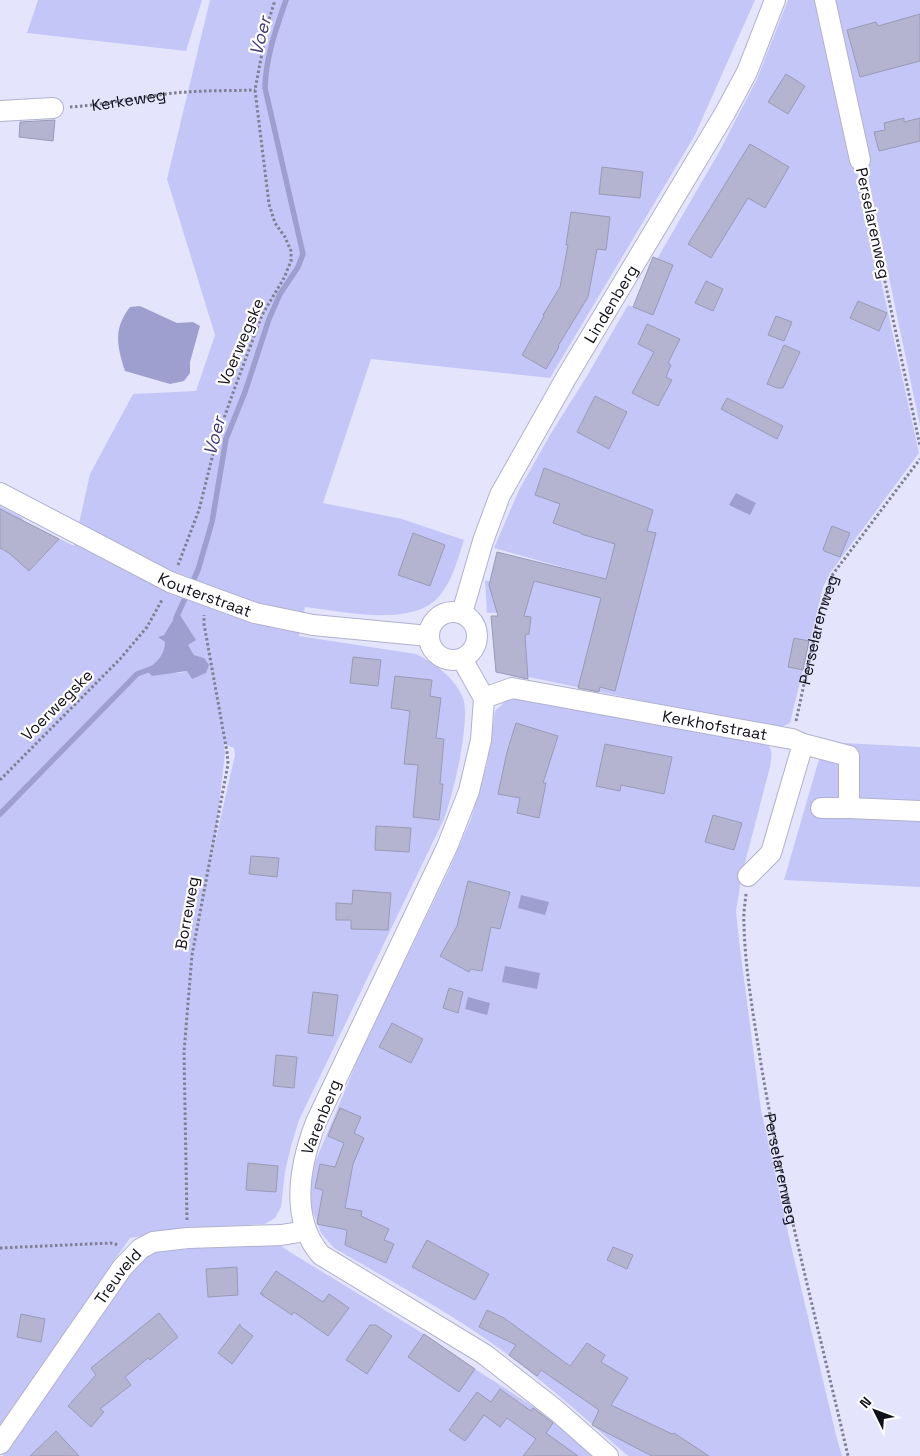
<svg xmlns="http://www.w3.org/2000/svg" width="920" height="1456" viewBox="0 0 920 1456" font-family="'Space Grotesk',sans-serif">
<rect width="100%" height="100%" fill="#e4e5fd"/>
<g fill="#c5c6f8" fill-rule="evenodd">
<polygon points="38,0 202,0 186,51 27,33"/>
<path d="M210 0H755L695 135 550 378 371 359 323 503 402 519 464 540C458 558 453 579 441 594 415 629 343 611 305 607L299 636 416 654C435 663 455 678 463 698 471 721 453 795 444 819L299 1120 291 1146 285 1172 281 1207 275 1218 265 1224 192 1228 130 1238 0 1426V506L23 518 22 520 74 546 90 474 133 394 196 391 215 335 167 179ZM164 635 188 645 194 655 204 658 187 671 180 673 146 670C157 662 164 656 165 642L159 637ZM224 744 234 748 235 755 215 842 225 753Z"/>
<polygon points="788,0 819,0 919,453 830,573 823,587 790,723 776,729 524,676 515,612 487,613 485,580 528,592 533,578 583,573 494,548 519,490 550,435 587,376 628,305 653,315 657,259 718,154 757,79"/>
<polygon points="836,0 920,0 920,426 834,14"/>
<path d="M517 698 767 744C774 751 771 758 770 767L742 874 736 911 739 940 761 1110 789 1237 837 1439 842 1456H628C586 1419 545 1382 500 1349 448 1311 390 1281 334 1248L321 1233 312 1210 310 1192 311 1177 314 1165 363 1047 449 870 471 819 487 764 495 711 506 701Z"/>
<polygon points="824,742 920,747 920,887 784,880"/>
<polygon points="269,1243 281,1246 290,1252 424,1334 475,1369 534,1407 554,1422 592,1456 3,1456 132,1270 145,1258 161,1249"/>
</g>
<g fill="#9e9ecf">
<path d="M140 306 177 323 193 322 200 326 190 362V373L184 381 170 384 125 371C117 346 113 329 130 307Z"/>
<polygon points="736,493 756,503 750,515 729,505"/>
<path d="M178 612 196 640 188 645 194 655 204 658 209 665 206 673 192 679 187 671 152 676 146 670C157 662 164 656 165 642L158 637 164 635Z"/>
<polygon points="521,895 549,902 545,915 518,908"/>
<polygon points="505,966 540,973 537,989 502,982"/>
<polygon points="468,997 490,1003 487,1015 465,1009"/>
</g>
<g fill="none" stroke-linecap="round" stroke-linejoin="round">
<g stroke="#9e9ecf" stroke-width="5.5">
<path d="M176 618 198 570 212 522 226 439 245 392 269 319 280 294 298 267 303 254 265 88C266 56 276 29 286 0"/>
<polyline points="0,814 137,674 153,668"/>
</g>
</g>
<g fill="#b4b4d1" stroke="#999ab6">
<polygon points="920,14 920,61 860,77 847,30 876,22 878,26"/>
<polygon points="786,74 805,86 788,114 768,102"/>
<polygon points="904,118 904,122 920,118 920,141 879,151 874,132 885,130 884,123"/>
<polygon points="55,120 53,141 19,137 20,122"/>
<polygon points="750,144 789,167 765,208 748,198 711,258 688,244"/>
<polygon points="602,167 643,172 640,198 599,194"/>
<polygon points="571,212 610,217 606,250 597,249 588,297 558,346 559,347 546,369 522,355 544,316 543,315 560,287 568,245 566,245"/>
<polygon points="653,257 673,265 653,315 633,307"/>
<polygon points="706,281 723,289 713,311 695,303"/>
<polygon points="858,301 887,313 879,331 850,318"/>
<polygon points="776,316 792,322 784,341 768,335"/>
<polygon points="647,324 680,339 668,363 671,365 666,377 672,380 658,406 632,393 654,352 638,344"/>
<polygon points="784,345 800,352 783,388 777,388 767,384"/>
<polygon points="595,396 627,412 609,449 577,432"/>
<polygon points="727,398 783,426 777,439 721,409"/>
<polygon points="544,468 653,510 647,531 656,533 615,691 600,687 599,692 578,688 601,598 534,581 524,616 531,617 529,634 525,635 528,679 496,672 491,616 498,616 489,585 497,552 606,579 615,544 581,534 581,533 553,523 560,504 535,495"/>
<polygon points="0,509 59,539 29,571 9,553 0,548"/>
<polygon points="832,526 850,533 840,557 824,551 823,549"/>
<polygon points="413,533 445,545 430,586 398,575"/>
<polygon points="794,638 809,641 803,670 788,667"/>
<polygon points="353,657 381,660 378,686 350,683"/>
<polygon points="395,676 432,680 430,696 441,698 436,738 444,739 440,784 443,784 439,820 413,817 418,765 404,764 410,711 391,708"/>
<polygon points="516,723 558,736 543,783 546,783 539,818 517,813 520,798 498,794 507,752"/>
<polygon points="605,744 672,757 664,794 621,785 620,791 596,786"/>
<polygon points="713,815 742,823 734,850 705,842"/>
<polygon points="376,826 411,828 409,852 375,850"/>
<polygon points="251,856 279,858 277,877 249,874"/>
<polygon points="468,881 510,892 500,929 491,927 482,971 470,969 469,972 440,956 457,926"/>
<polygon points="353,890 391,893 388,930 351,929 351,920 336,920 336,903 352,904"/>
<polygon points="449,988 463,992 458,1013 443,1008"/>
<polygon points="313,992 338,995 333,1036 308,1033"/>
<polygon points="392,1023 423,1039 411,1063 379,1047"/>
<polygon points="276,1055 297,1057 294,1088 273,1086"/>
<polygon points="340,1108 361,1117 354,1133 364,1138 353,1164 345,1208 362,1211 361,1216 389,1229 384,1240 394,1244 386,1263 345,1245 347,1230 317,1224 323,1190 315,1188 320,1164 335,1167 344,1143 328,1136"/>
<polygon points="248,1163 278,1166 276,1192 246,1190"/>
<polygon points="427,1240 489,1274 475,1300 412,1267"/>
<polygon points="613,1247 633,1255 627,1269 607,1260"/>
<polygon points="237,1267 238,1295 208,1297 206,1269"/>
<polygon points="276,1271 323,1302 329,1294 349,1308 328,1336 294,1312 292,1315 262,1295 263,1294 260,1294"/>
<polygon points="487,1310 504,1318 570,1366 587,1343 605,1355 601,1362 628,1378 611,1405 672,1434 674,1433 709,1456 652,1456 592,1425 599,1410 541,1370 537,1376 509,1355 516,1345 479,1327"/>
<polygon points="159,1313 178,1337 150,1360 148,1358 125,1377 131,1385 100,1409 104,1412 91,1427 68,1406 96,1375 91,1368"/>
<polygon points="21,1314 45,1319 41,1342 17,1337"/>
<polygon points="240,1324 240,1326 253,1336 232,1364 218,1353"/>
<polygon points="370,1325 376,1325 392,1336 367,1374 346,1360"/>
<polygon points="424,1334 475,1369 459,1392 408,1357"/>
<polygon points="500,1389 531,1411 533,1408 553,1423 546,1433 578,1456 523,1456 536,1439 507,1418 500,1427 484,1415 465,1441 449,1430 477,1392 491,1402"/>
<polygon points="56,1431 79,1456 30,1456"/>
</g>
<g fill="none" stroke-linecap="round" stroke-linejoin="round">
<defs>
<g id="minor">
<polyline points="825,0 860,160"/>
<polyline points="0,111 53,108"/>
<path id="s4" d="M0 493 170 582 255 613 313 625 429 636"/>
<circle cx="453" cy="636" r="24"/>
<path id="s5" d="M462 613 483 541 500 495 566 378 725 113 747 72 775 0"/>
<path d="M462 659 484 698 481 740 469 791 447 847 316 1122C300 1164 289 1218 321 1255L484 1354 557 1411 608 1456"/>
<path id="s6" d="M484 698 512 688 792 739 803 744 771 853 748 876"/>
<polyline points="803,744 849,756 849,808 920,811"/>
<polyline points="821,808 849,808"/>
<path id="s7" d="M0 1444 122 1268 140 1249 153 1242 188 1238 281 1235 306 1231"/>
</g>
</defs>
<use href="#minor" stroke="#b0b1ce" stroke-width="22"/>
<g stroke="#7e7f90" stroke-width="3" stroke-dasharray="2.5 2.5" stroke-linecap="butt">
<path id="s1" d="M70 107C102 105 134 98 166 94 196 90 226 91 255 90"/>
<polyline points="863,178 920,446"/>
<polyline points="178,565 199,510 217,438 234,390 262,315 284,278 291,261 291,251 285,237 275,223 269,204 255,90 267,26 275,0"/>
<path id="s2" d="M796 721 819 615 833 574 920 459"/>
<polyline points="0,780 120,659 147,627 162,600"/>
<path id="s3" d="M746 894C745 904 743 915 744 924 745 971 754 1018 761 1064 783 1196 818 1325 848 1456"/>
<polyline points="187,1220 184,1052 192,955 228,764 227,752 204,624 204,615"/>
<polyline points="0,1248 111,1243 119,1245"/>
</g>
<use href="#minor" stroke="#fff" stroke-width="20"/>
</g>
<g text-anchor="middle" dominant-baseline="central" stroke-width="4.5" stroke-linejoin="round" paint-order="stroke">
<g font-size="16" fill="#11111b" stroke="#fff">
<text stroke="none"><textPath href="#s1" startOffset="59">Kerkeweg</textPath></text>
<text transform="translate(873 223) rotate(78)">Perselarenweg</text>
<text stroke="none"><textPath href="#s5" startOffset="345">Lindenberg</textPath></text>
<text transform="translate(241 342) rotate(-67)">Voerwegske</text>
<text stroke="none"><textPath href="#s4" startOffset="229">Kouterstraat</textPath></text>
<text stroke="none"><textPath href="#s2" startOffset="94">Perselarenweg</textPath></text>
<text transform="translate(57 705) rotate(-45)">Voerwegske</text>
<text stroke="none"><textPath href="#s6" startOffset="236">Kerkhofstraat</textPath></text>
<text transform="translate(187 913) rotate(-80)">Borreweg</text>
<text transform="translate(321 1117) rotate(-68)">Varenberg</text>
<text stroke="none"><textPath href="#s3" startOffset="278">Perselarenweg</textPath></text>
<text stroke="none"><textPath href="#s7" startOffset="205">Treuveld</textPath></text>
</g>
<g font-size="18" font-style="italic" fill="#413c79" stroke="#fff">
<text transform="translate(260 36) rotate(-76)">Voer</text>
<text transform="translate(214 436) rotate(-75)">Voer</text>
</g>
</g>
<g transform="translate(875 1411) rotate(312)" stroke="#ffffff" stroke-width="4" paint-order="stroke">
<path d="M0-4L9 19L0 12L-9 19Z" fill="#11111b"/>
<text y="-8" font-size="14" font-weight="bold" text-anchor="middle" fill="#11111b">N</text>
</g>
</svg>
